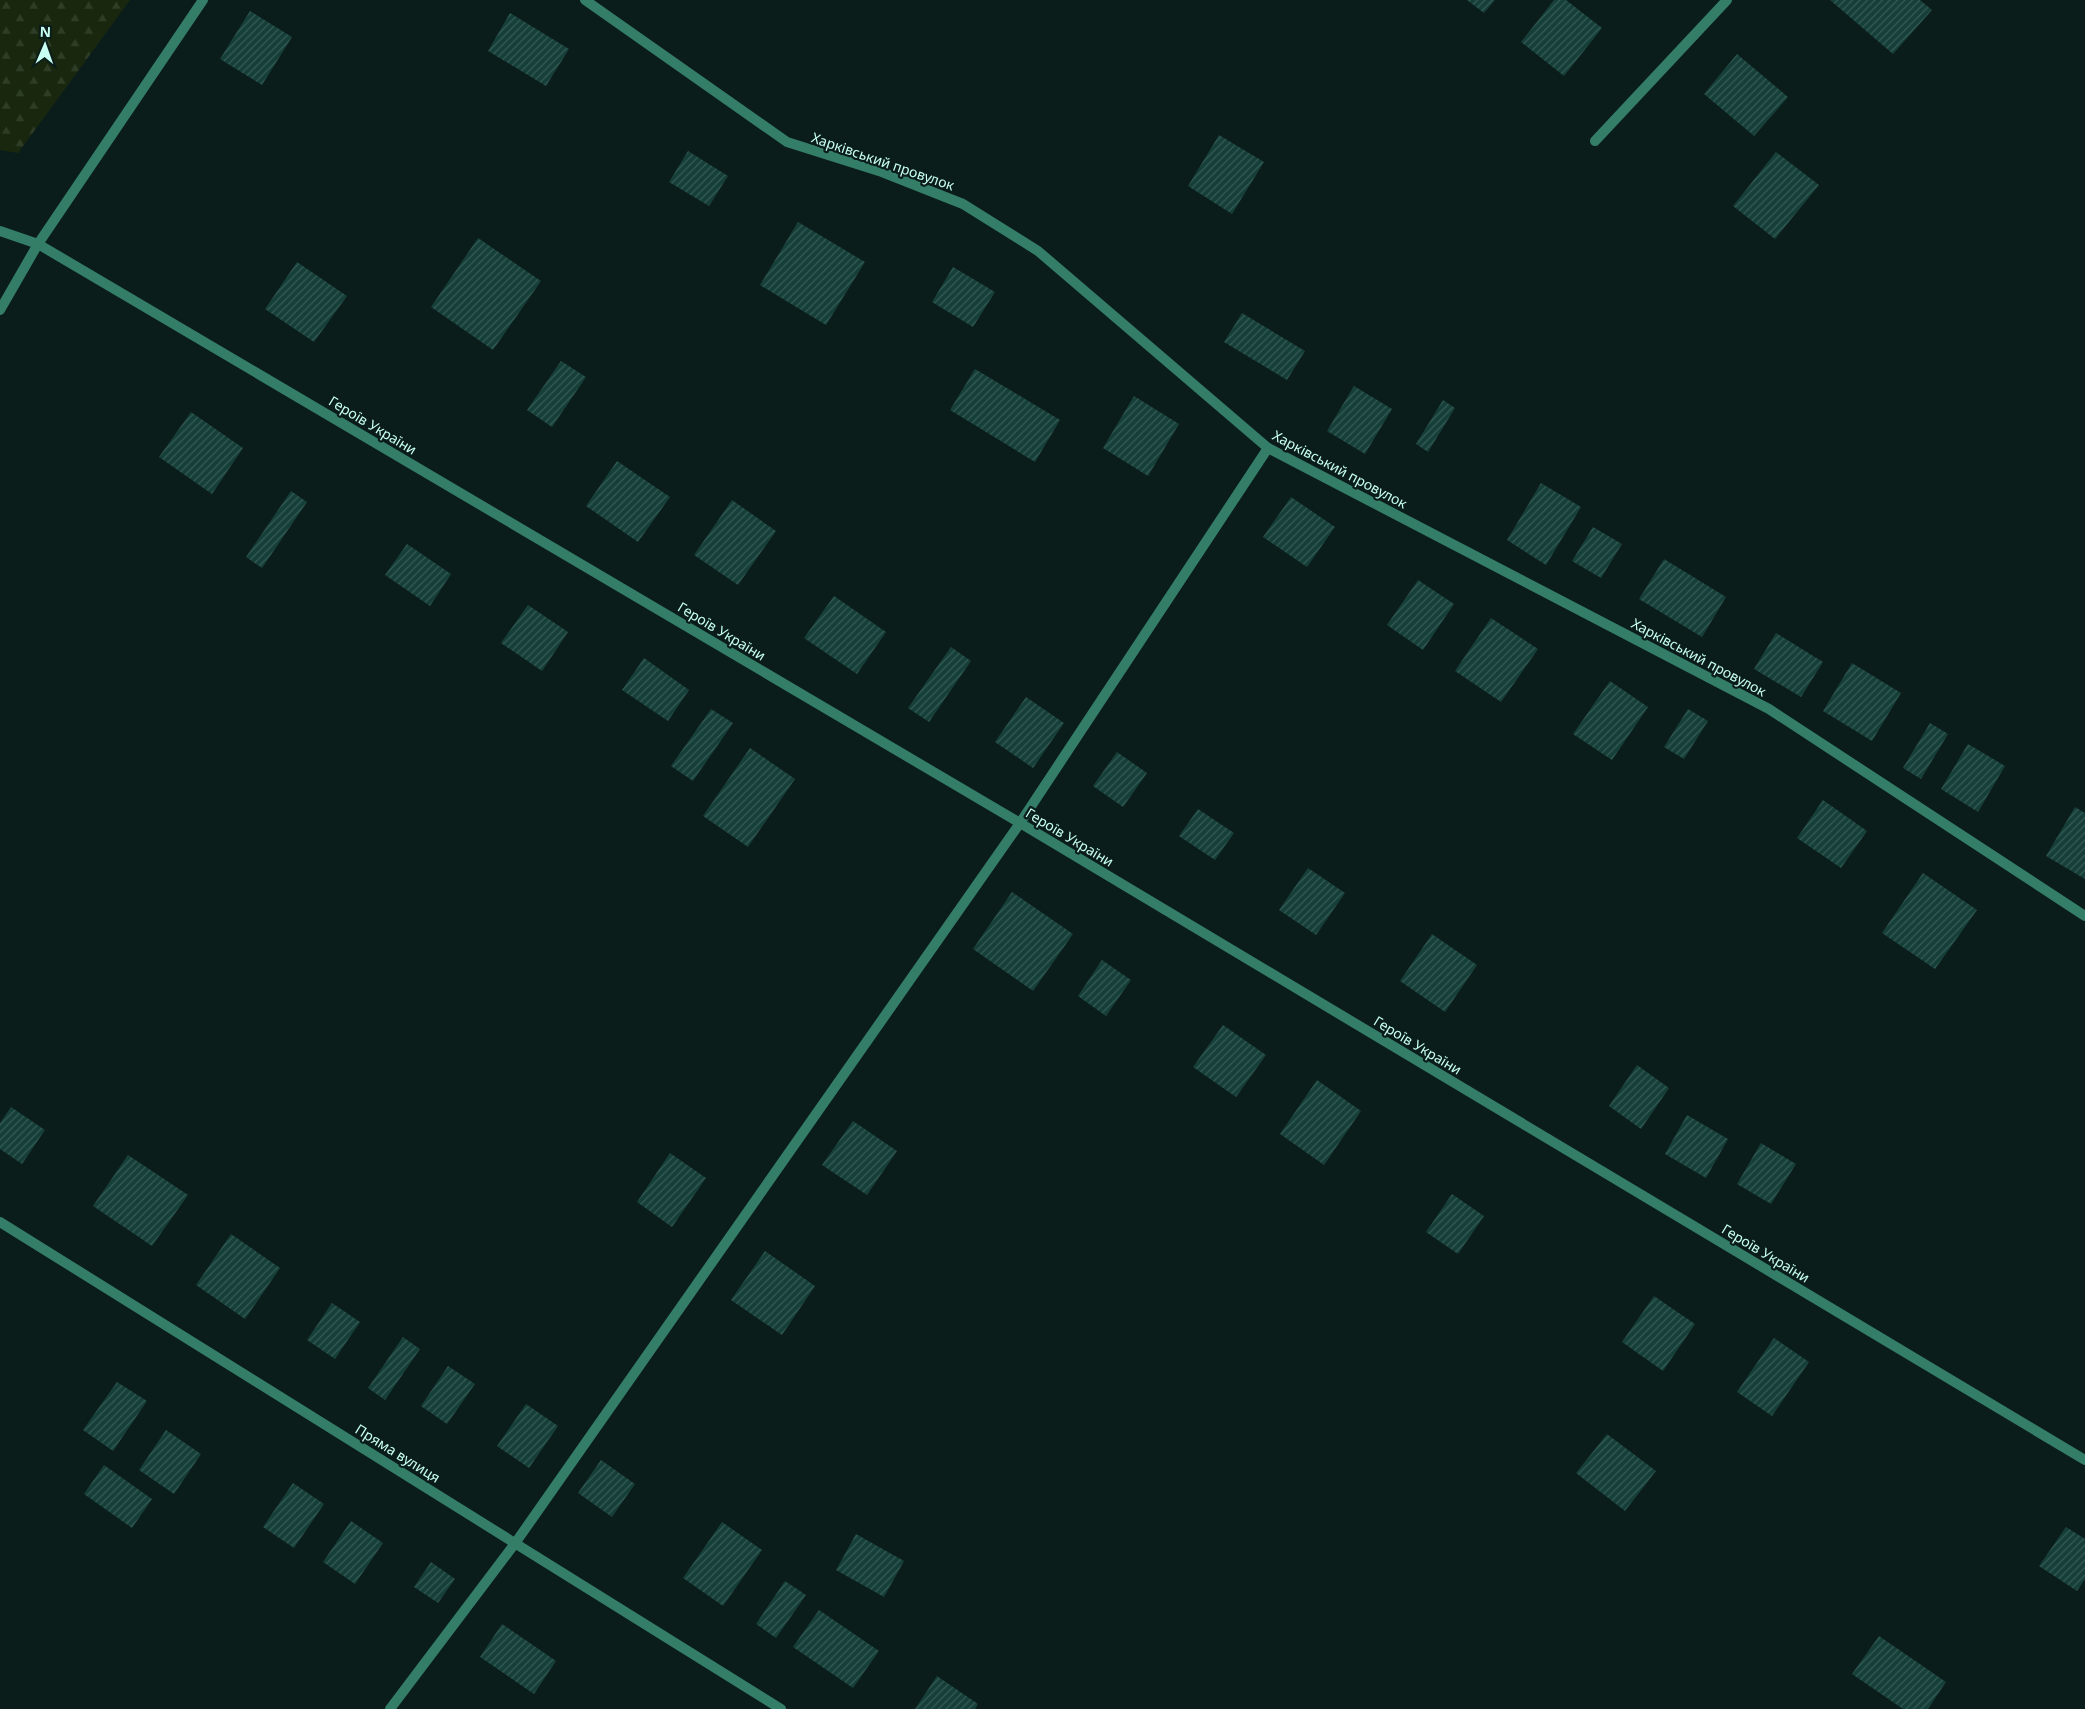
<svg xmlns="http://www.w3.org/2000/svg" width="2085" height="1709" viewBox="0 0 2085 1709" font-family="'Noto Sans',sans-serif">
<defs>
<pattern id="forest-firs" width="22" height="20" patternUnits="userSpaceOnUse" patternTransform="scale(1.25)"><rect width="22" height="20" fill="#18270e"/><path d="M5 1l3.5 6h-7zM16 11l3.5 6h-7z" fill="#2d3d26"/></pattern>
<pattern id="building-hatch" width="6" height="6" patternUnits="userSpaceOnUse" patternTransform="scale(1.25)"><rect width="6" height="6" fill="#163f39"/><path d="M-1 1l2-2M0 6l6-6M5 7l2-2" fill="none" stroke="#365c56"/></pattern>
</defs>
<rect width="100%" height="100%" fill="#0b1d1a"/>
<polygon fill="url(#forest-firs)" points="0,0 130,0 18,153 0,150"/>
<g fill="url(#building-hatch)">
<polygon points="1467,0 1495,0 1484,13"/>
<polygon points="1554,0 1566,0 1602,28 1564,76 1521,42"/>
<polygon points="1830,0 1920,0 1932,10 1893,54"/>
<polygon points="250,11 292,37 262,85 220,59"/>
<polygon points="510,13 569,49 546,86 488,51"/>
<polygon points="1737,54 1788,97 1754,136 1704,94"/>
<polygon points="1219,135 1264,162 1232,214 1188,186"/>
<polygon points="688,151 728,176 709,206 669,182"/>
<polygon points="1776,152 1819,185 1775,239 1733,206"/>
<polygon points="798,222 865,262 826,325 760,285"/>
<polygon points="478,238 541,281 493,350 431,307"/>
<polygon points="297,262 347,296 314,342 265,309"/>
<polygon points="953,267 995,292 973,327 932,302"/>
<polygon points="1242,313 1305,351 1287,380 1224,342"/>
<polygon points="561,361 586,377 552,427 527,410"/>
<polygon points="975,369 1060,420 1035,462 950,410"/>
<polygon points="1354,386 1392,409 1365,454 1327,431"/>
<polygon points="1134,396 1179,424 1148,476 1103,448"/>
<polygon points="1443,400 1455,408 1428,452 1416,444"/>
<polygon points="191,412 243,448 212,494 159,457"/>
<polygon points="617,461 670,497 638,542 586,506"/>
<polygon points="1541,483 1581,507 1546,565 1507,540"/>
<polygon points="291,491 307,502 262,568 246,557"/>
<polygon points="1291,497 1335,527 1307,567 1263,537"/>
<polygon points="732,500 776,531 738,585 694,555"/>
<polygon points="1593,527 1622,544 1601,578 1572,561"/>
<polygon points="407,544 451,574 430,606 385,575"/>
<polygon points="1664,559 1726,597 1702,637 1639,599"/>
<polygon points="1418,580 1454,604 1423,650 1387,625"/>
<polygon points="834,596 886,632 857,674 804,638"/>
<polygon points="528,605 568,632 542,671 501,643"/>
<polygon points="1491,618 1538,649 1501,702 1455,671"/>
<polygon points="1776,633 1823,662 1801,697 1754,669"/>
<polygon points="951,647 971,661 929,722 908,708"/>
<polygon points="644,658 689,690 668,721 622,690"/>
<polygon points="1852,663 1901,693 1872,741 1823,711"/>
<polygon points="1610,681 1648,707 1612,760 1573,734"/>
<polygon points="1026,697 1064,723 1033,768 995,742"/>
<polygon points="711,709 733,723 693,781 671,766"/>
<polygon points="1688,709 1708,721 1684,759 1664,747"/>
<polygon points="1930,723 1948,734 1921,779 1903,768"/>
<polygon points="1968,744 2005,766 1978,812 1941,789"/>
<polygon points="750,748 795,779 748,847 703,816"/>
<polygon points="1117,752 1147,773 1123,807 1093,786"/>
<polygon points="1823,800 1867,831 1841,868 1797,838"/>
<polygon points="2075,807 2085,813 2085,879 2046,856"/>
<polygon points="1198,809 1234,833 1215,860 1179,836"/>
<polygon points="1308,868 1345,893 1316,935 1279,910"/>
<polygon points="1923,873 1977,910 1935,969 1882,933"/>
<polygon points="1012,892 1073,934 1033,991 973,949"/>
<polygon points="1432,934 1477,965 1445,1012 1400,981"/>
<polygon points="1102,960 1131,980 1106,1016 1078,996"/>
<polygon points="1223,1025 1266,1055 1236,1097 1193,1067"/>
<polygon points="1637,1065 1669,1088 1641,1129 1609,1106"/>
<polygon points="1317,1080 1361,1111 1324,1165 1280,1134"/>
<polygon points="11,1107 45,1130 22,1164 0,1149 0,1123"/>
<polygon points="1687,1115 1728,1139 1706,1178 1665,1154"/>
<polygon points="853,1121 897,1151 867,1195 822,1165"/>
<polygon points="1761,1143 1796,1164 1771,1204 1737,1184"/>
<polygon points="670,1153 706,1178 672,1227 637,1202"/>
<polygon points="128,1155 188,1195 152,1246 93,1206"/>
<polygon points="1452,1194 1484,1216 1458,1254 1426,1232"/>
<polygon points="231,1234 280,1268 245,1319 196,1285"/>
<polygon points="765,1251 815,1286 782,1335 731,1300"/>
<polygon points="1654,1296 1695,1324 1663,1371 1622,1342"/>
<polygon points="332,1303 360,1322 335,1359 307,1340"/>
<polygon points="403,1337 420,1349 385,1400 368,1388"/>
<polygon points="1774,1338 1809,1362 1772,1416 1737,1392"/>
<polygon points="448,1366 475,1384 447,1424 421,1406"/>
<polygon points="117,1382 147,1401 113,1451 83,1430"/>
<polygon points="526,1404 558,1426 529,1468 497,1446"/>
<polygon points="166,1430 201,1454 174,1494 139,1470"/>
<polygon points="1607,1434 1656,1471 1625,1511 1576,1473"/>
<polygon points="601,1460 635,1484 612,1517 578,1493"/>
<polygon points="104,1465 152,1499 132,1528 84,1494"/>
<polygon points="293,1483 324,1504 294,1548 263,1527"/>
<polygon points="351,1521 383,1543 355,1584 323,1562"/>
<polygon points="722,1522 762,1550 723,1606 683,1578"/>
<polygon points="2066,1527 2085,1539 2085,1579 2077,1591 2039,1566"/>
<polygon points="856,1534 904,1561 884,1597 836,1570"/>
<polygon points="431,1562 455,1579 438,1603 414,1587"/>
<polygon points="785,1581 806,1595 776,1638 756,1624"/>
<polygon points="819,1610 879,1651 853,1688 793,1647"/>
<polygon points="502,1624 556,1661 534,1694 480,1657"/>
<polygon points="1879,1636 1946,1682 1928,1709 1903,1709 1852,1674"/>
<polygon points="937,1676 978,1704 975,1709 915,1709"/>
</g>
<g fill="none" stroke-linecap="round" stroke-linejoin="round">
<polyline stroke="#347e67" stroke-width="10" points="0,231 38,244"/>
<g stroke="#347e67" stroke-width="10">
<polyline points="585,0 787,142 882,172 963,204 1038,251 1268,448 1769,709 2085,916"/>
<polyline points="1595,141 1727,0"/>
<polyline points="38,244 1020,823 2085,1460"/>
<polyline points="0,310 38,244 203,0"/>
<polyline points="0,1222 781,1709"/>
<polyline points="390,1709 516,1542 1020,823 1268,448"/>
</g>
</g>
<g text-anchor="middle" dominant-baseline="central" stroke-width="4.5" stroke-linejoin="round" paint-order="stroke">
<g font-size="14" fill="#c7fff2" stroke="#0b1d1a">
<text transform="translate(883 161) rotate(19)">Харківський провулок</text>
<text transform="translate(373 425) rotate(31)">Героїв України</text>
<text transform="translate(1340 469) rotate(28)">Харківський провулок</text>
<text transform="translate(722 631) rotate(31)">Героїв України</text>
<text transform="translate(1699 657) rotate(28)">Харківський провулок</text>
<text transform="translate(1070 837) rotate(31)">Героїв України</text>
<text transform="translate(1418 1045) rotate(31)">Героїв України</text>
<text transform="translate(1766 1253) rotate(31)">Героїв України</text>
<text transform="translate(398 1453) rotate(32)">Пряма вулиця</text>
</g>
</g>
<g transform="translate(45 45) rotate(2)" stroke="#0b1d1a" stroke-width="4" paint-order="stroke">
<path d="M0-4L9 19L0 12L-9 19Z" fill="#c7fff2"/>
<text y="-8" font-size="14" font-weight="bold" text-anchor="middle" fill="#c7fff2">N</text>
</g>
</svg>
